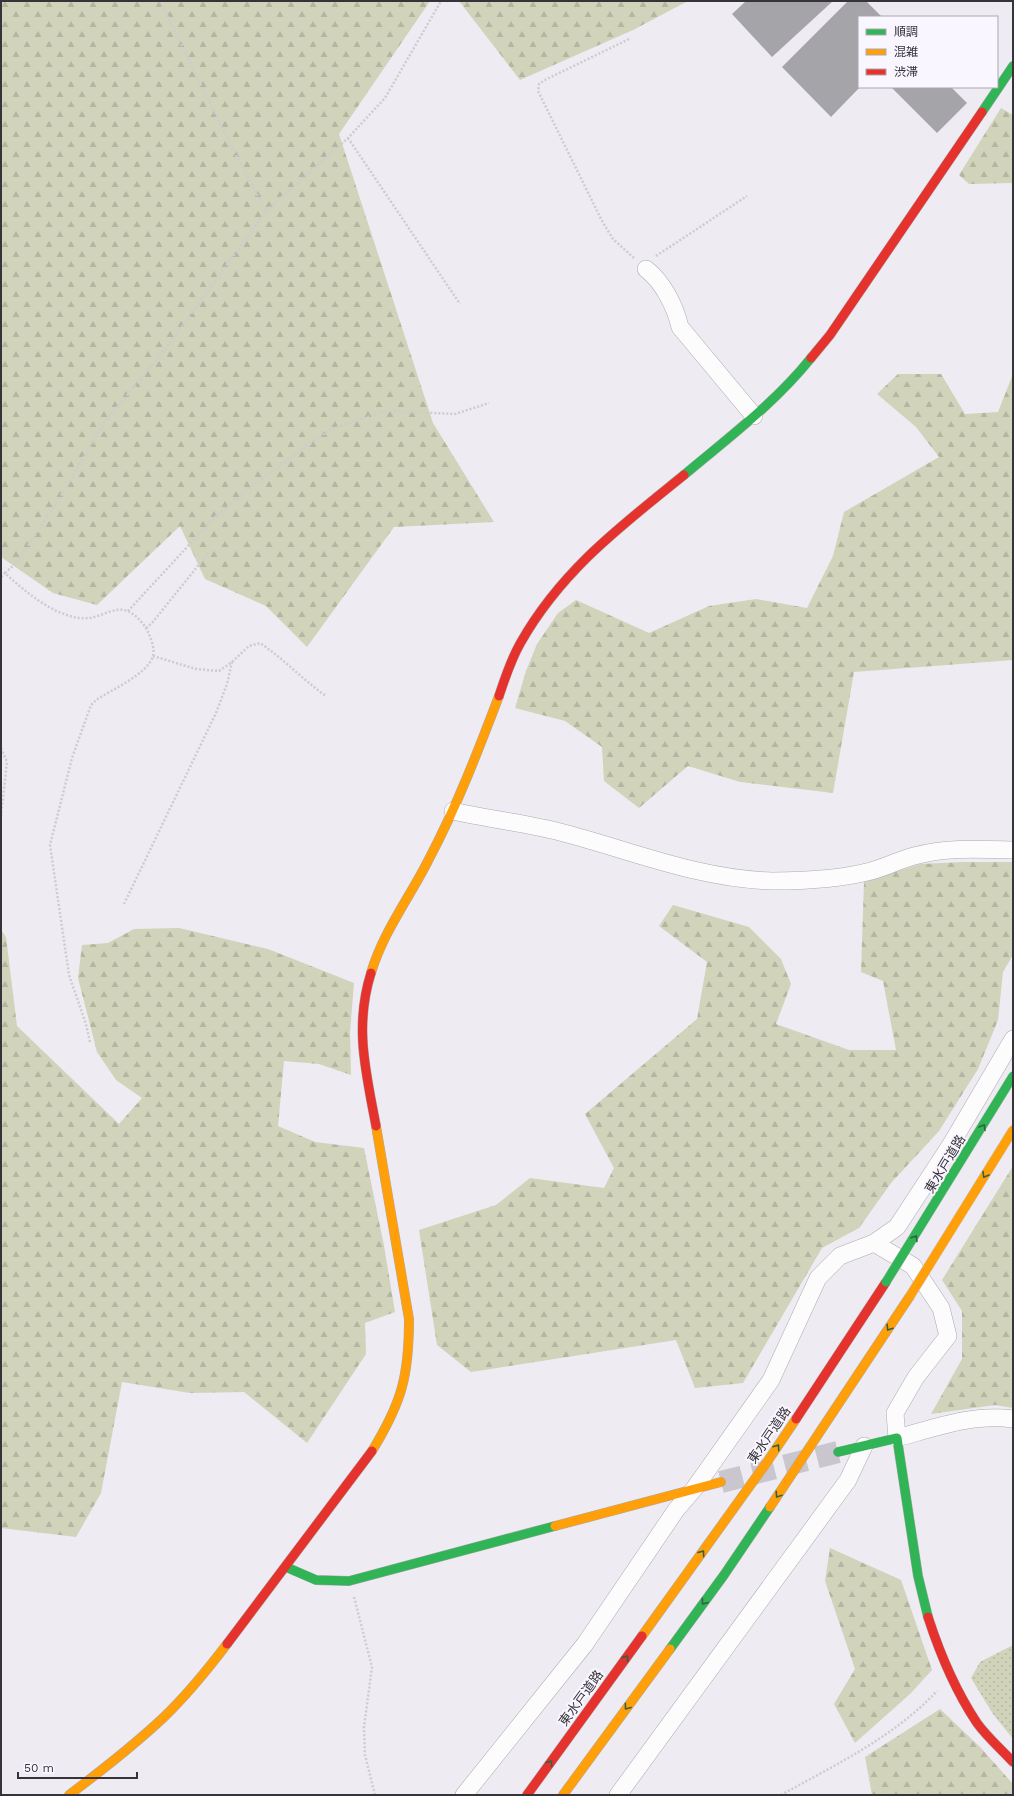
<svg xmlns="http://www.w3.org/2000/svg" width="1014" height="1796" viewBox="0 0 1014 1796" font-family="'Work Sans','Noto Sans JP',sans-serif">
<defs>
<pattern id="forest-firs" width="22" height="20" patternUnits="userSpaceOnUse"><rect width="22" height="20" fill="#d1d3ba"/><path d="M5 1l3.5 6h-7zM16 11l3.5 6h-7z" fill="#b4b6a1"/></pattern>
<pattern id="park-dots" width="8" height="8" patternUnits="userSpaceOnUse"><rect width="8" height="8" fill="#d1d3ba"/><path d="M2 2h.1M6 6h.1" fill="none" stroke="#b4b6a1" stroke-width="1.8" stroke-linecap="round"/></pattern>
</defs>
<rect width="100%" height="100%" fill="#eeebf2"/>
<g fill="url(#forest-firs)">
<polygon points="1,1 430,1 339,134 433,423 494,522 394,527 307,647 266,606 205,579 180,526 97,605 53,593 1,557"/>
<polygon points="459,1 688,1 633,30 520,80"/>
<polygon points="1001,108 1013,115 1013,183 969,184 959,175"/>
<polygon points="898,374 941,374 965,414 998,412 1013,374 1013,660 854,672 833,793 740,782 688,766 639,808 604,781 602,747 565,721 515,708 526,671 537,644 558,613 576,600 649,633 709,606 756,599 807,608 833,556 844,512 939,457 916,427 877,394"/>
<polygon points="963,862 1013,862 1013,955 1003,972 998,1020 978,1069 939,1131 891,1183 859,1228 822,1248 743,1383 695,1388 676,1340 471,1372 437,1345 419,1230 496,1205 530,1178 604,1188 614,1168 585,1114 697,1019 707,962 659,926 673,905 749,927 781,959 791,984 776,1024 849,1050 896,1050 883,981 861,972 864,882 920,864"/>
<polygon points="179,928 268,949 354,983 350,1032 351,1075 319,1064 284,1061 278,1126 315,1142 364,1148 384,1246 395,1312 365,1323 366,1354 307,1443 244,1392 190,1393 122,1382 101,1493 76,1537 1,1528 1,930 6,937 17,1026 119,1124 142,1098 116,1080 97,1052 78,978 82,945 108,943 134,929"/>
<polygon points="1013,1166 1013,1408 995,1405 931,1414 962,1359 962,1311 942,1280"/>
<polygon points="830,1548 901,1580 932,1670 910,1694 855,1743 834,1704 855,1669 825,1581"/>
<polygon points="940,1709 980,1747 1013,1784 1013,1795 872,1795 865,1757"/>
</g>
<polygon fill="url(#park-dots)" points="1013,1645 1013,1739 993,1714 971,1678 980,1662"/>
<g fill="#a5a4a8">
<polygon points="746,1 833,1 772,57 732,14"/>
<polygon points="848,1 866,1 882,17 859,17 859,87 860,87 831,117 782,67"/>
<polygon points="891,87 951,87 967,103 937,133"/>
</g>
<g fill="none" stroke-linecap="round" stroke-linejoin="round">
<polyline stroke="#c9c6cd" stroke-width="22" stroke-dasharray="22 11" stroke-linecap="butt" points="721,1482 838,1452"/>
<defs>
<g id="street">
<path d="M646 269C663 282 675 306 680 327L754 416"/>
<path d="M453 811C488 819 525 823 560 832 630 850 698 879 772 881 803 881 841 879 871 871 886 867 899 860 914 856 946 847 980 849 1013 850"/>
<path d="M874 1243 913 1266 941 1308 948 1336 916 1377 895 1413 897 1438C934 1428 974 1413 1013 1419"/>
<polyline points="464,1795 585,1644 676,1510 694,1489 771,1380 818,1278 840,1256 874,1243 897,1227 950,1146 1013,1039"/>
<polyline points="618,1795 848,1480 864,1446"/>
</g>
<g id="fast">
<polyline points="982,112 1013,66"/>
<path d="M684 475C728 438 775 403 811 358"/>
<polyline points="838,1452 897,1438 918,1576 928,1617"/>
<polyline points="286,1567 316,1580 349,1581 555,1526"/>
<polyline points="670,1649 724,1575 770,1507"/>
</g>
<g id="slow">
<path d="M371 973C383 932 410 897 429 859 457 806 478 751 499 696"/>
<path d="M372 1451C402 1402 409 1376 409 1319L376 1126"/>
<polyline points="770,1507 910,1296"/>
<polyline points="555,1526 721,1482"/>
<polyline points="642,1636 767,1462 796,1419"/>
<path d="M69 1795C101 1771 134 1745 163 1718 187 1695 208 1669 227 1644"/>
<polyline points="563,1795 670,1649"/>
</g>
<g id="jam">
<polyline points="811,358 830,335 982,112"/>
<path d="M499 696C505 678 511 659 521 642 562 570 621 526 684 475"/>
<path d="M371 973C354 1027 366 1072 376 1126"/>
<polyline points="796,1419 886,1282"/>
<path d="M928 1617C940 1654 955 1690 977 1723 987 1737 1001 1749 1013 1762"/>
<polyline points="227,1644 372,1451"/>
<polyline points="527,1795 642,1636"/>
</g>
</defs>
<use href="#street" stroke="#acaaaf" stroke-width="18"/>
<use href="#fast" stroke="#acaaaf" stroke-width="10"/>
<use href="#slow" stroke="#acaaaf" stroke-width="10"/>
<use href="#jam" stroke="#acaaaf" stroke-width="10"/>
<g stroke="#cdccce" stroke-width="2.5" stroke-dasharray="2 2" stroke-linecap="butt">
<polyline points="160,1 229,142 266,211"/>
<polyline points="629,39 543,81 539,84 538,91 602,221 613,239 635,259"/>
<polyline points="348,138 460,304"/>
<polyline points="656,256 747,196"/>
<polyline points="5,573 17,562 62,494 104,423 167,347 266,211 348,138 385,98 441,1"/>
<path d="M1 577 5 573C25 592 60 621 89 618 101 617 115 606 127 611 136 614 144 624 148 632 151 639 155 648 153 656 148 674 111 690 96 700L91 705 72 758 50 845 69 975 86 1024 90 1042"/>
<polyline points="128,611 214,518 253,485 331,429 386,411 455,414 489,403"/>
<polyline points="146,628 152,623 209,552"/>
<path d="M153 656 196 669 219 671 232 662 249 646 260 643C284 659 303 680 326 696"/>
<polyline points="1,748 7,762 1,816"/>
<polyline points="124,904 216,713 227,684 232,662"/>
<polyline points="354,1597 372,1667 364,1727 365,1755 375,1795"/>
<path d="M781 1795C835 1765 894 1737 937 1691"/>
</g>
<use href="#street" stroke="#fcfcfd" stroke-width="17"/>
<use href="#fast" stroke="#30b455" stroke-width="9"/>
<use href="#slow" stroke="#ff9f0a" stroke-width="9"/>
<use href="#jam" stroke="#e5322d" stroke-width="9"/>
<defs>
<polyline id="fast-bridge" points="886,1282 1013,1076"/>
<polyline id="slow-bridge" points="910,1296 1013,1130"/>
</defs>
<use href="#fast-bridge" stroke="#c9c7cb" stroke-width="10" stroke-linecap="butt"/>
<use href="#slow-bridge" stroke="#c9c7cb" stroke-width="10" stroke-linecap="butt"/>
<use href="#fast-bridge" stroke="#30b455" stroke-width="9"/>
<use href="#slow-bridge" stroke="#ff9f0a" stroke-width="9"/>
</g>
<defs><path id="oneway-chevron" d="M-2-3.5L2.5 0L-2 3.5" fill="none" stroke-width="1.6" stroke-linecap="round" stroke-linejoin="round"/></defs>
<g stroke="#346143">
<use href="#oneway-chevron" transform="translate(983 1127) rotate(-59)"/>
<use href="#oneway-chevron" transform="translate(985 1175) rotate(121)"/>
<use href="#oneway-chevron" transform="translate(915 1238) rotate(-58)"/>
<use href="#oneway-chevron" transform="translate(889 1328) rotate(123)"/>
<use href="#oneway-chevron" transform="translate(777 1447) rotate(-56)"/>
<use href="#oneway-chevron" transform="translate(778 1495) rotate(124)"/>
<use href="#oneway-chevron" transform="translate(702 1553) rotate(-54)"/>
<use href="#oneway-chevron" transform="translate(704 1602) rotate(126)"/>
<use href="#oneway-chevron" transform="translate(626 1658) rotate(-54)"/>
<use href="#oneway-chevron" transform="translate(627 1707) rotate(126)"/>
<use href="#oneway-chevron" transform="translate(550 1763) rotate(-54)"/>
</g>
<g text-anchor="middle" dominant-baseline="central" stroke-width="4" stroke-linejoin="round" paint-order="stroke">
<g font-size="13" fill="#363439" stroke="#faf6ff">
<text transform="translate(945 1164) rotate(-59)">東水戸道路</text>
<text transform="translate(769 1435) rotate(-56)">東水戸道路</text>
<text transform="translate(581 1698) rotate(-54)">東水戸道路</text>
</g>
</g>
<rect width="1014" height="1796" fill="none" stroke="#363439" stroke-width="4"/>
<rect x="858" y="16" width="140" height="72" fill="#faf6ff" stroke="#aca8b0"/>
<rect x="866" y="29" width="20" height="6" fill="#30b455" stroke="#aca8b0"/>
<text x="894" y="36" font-size="12" fill="#363439">順調</text>
<rect x="866" y="49" width="20" height="6" fill="#ff9f0a" stroke="#aca8b0"/>
<text x="894" y="56" font-size="12" fill="#363439">混雑</text>
<rect x="866" y="69" width="20" height="6" fill="#e5322d" stroke="#aca8b0"/>
<text x="894" y="76" font-size="12" fill="#363439">渋滞</text>
<path d="M18 1772v6h119v-6" fill="none" stroke="#363439" stroke-width="2"/>
<text x="24" y="1772" font-size="12" fill="#363439" stroke="#faf6ff" stroke-width="3" paint-order="stroke">50 m</text>
</svg>
